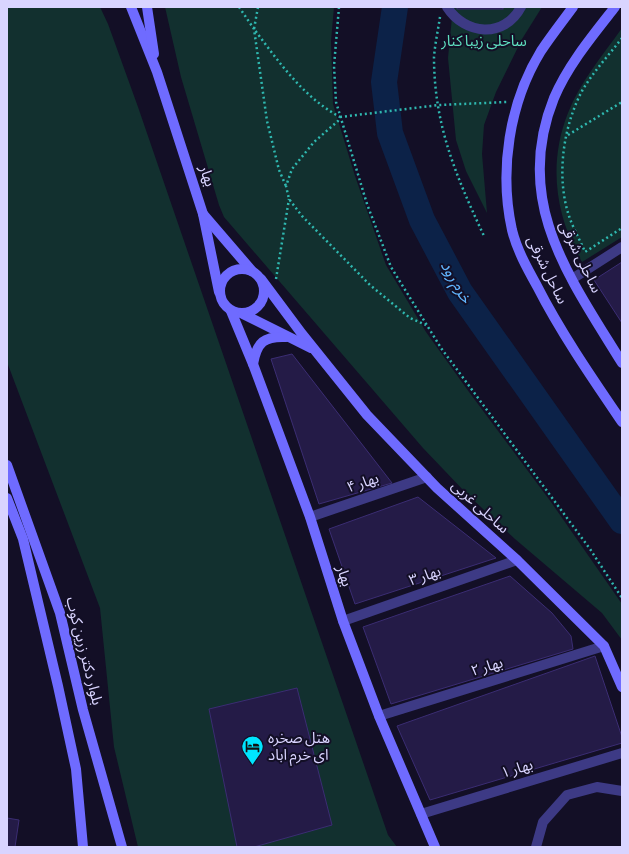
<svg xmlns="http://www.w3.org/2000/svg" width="629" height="854" viewBox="0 0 629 854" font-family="'Alegreya Sans','Noto Sans Arabic',sans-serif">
<rect width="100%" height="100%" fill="#130f26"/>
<g fill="#12302f">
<polygon points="7,7 100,7 108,24 138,107 388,835 397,847 138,847 114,747 100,608 7,362"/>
<polygon points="165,7 334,7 331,41 333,104 355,176 386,265 426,332 469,392 551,502 622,604 622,640 602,613 515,539 465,492 423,448 224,217 219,205 181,77"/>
<polygon points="453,7 542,7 522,39 496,92 484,125 482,154 487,213 466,171 456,140 448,58"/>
<path d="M622 28V237L582 262C555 216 548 163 568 113 580 82 603 55 622 28Z"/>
</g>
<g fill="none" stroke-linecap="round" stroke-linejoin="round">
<polyline stroke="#0c2248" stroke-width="26" points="395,7 384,82 390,133 422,220 460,292 622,521"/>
</g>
<g fill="#241b47" stroke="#3b2d73">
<rect x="457" y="7" width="46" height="2"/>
<polygon points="622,262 622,323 594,280"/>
<polygon points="292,354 392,483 319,504 271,359"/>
<polygon points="418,497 496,558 355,604 329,529"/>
<polygon points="510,576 552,613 571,636 573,649 391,704 363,627"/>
<polygon points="595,656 622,737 622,743 430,800 397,726"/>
<polygon points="297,688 332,825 254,847 237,847 209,709"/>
<polygon points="7,818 19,820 15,847 7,847"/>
</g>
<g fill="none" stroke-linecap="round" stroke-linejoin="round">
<g stroke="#2fb8b0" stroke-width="2.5" stroke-dasharray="2 3" stroke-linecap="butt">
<polyline points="239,7 254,29 267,121 279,170 286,186"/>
<path d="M258 7 254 29C279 62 303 97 340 117L338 121 314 142 292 169 286 186 289 199 302 216 370 285 410 318 426 325"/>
<polyline points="339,7 334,66 336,102 367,204 391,267 441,348 590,549 622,598"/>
<path d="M440 17C438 30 435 44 434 57 434 125 456 176 484 236"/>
<path d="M622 38C609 55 593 72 582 91 563 127 556 177 569 216 573 228 580 240 585 252L622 228"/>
<polyline points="340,117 439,105 507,102"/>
<polyline points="568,135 622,102"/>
<polyline points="276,279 289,199"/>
</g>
<path stroke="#3d3a85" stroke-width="10" d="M447 7C465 35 504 39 521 7"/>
<g stroke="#3d3a85" stroke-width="10">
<polyline points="572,279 622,247"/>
<polyline points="310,517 427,477"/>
<polyline points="343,621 517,560"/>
<polyline points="379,716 604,646"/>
<polyline points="421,814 622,753"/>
<polyline points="536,847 543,822 567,795 597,787 622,791"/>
</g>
<g stroke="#6f6bff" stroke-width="10">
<polyline points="131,7 157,72 203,214 219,292"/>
<polyline points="147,7 154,54"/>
<path d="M573 7C562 22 551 36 541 51 509 103 499 171 512 230 517 250 527 268 537 286 561 333 592 378 622 422"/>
<path d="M615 7C593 35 568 65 554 98 512 202 570 278 622 363"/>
<polyline points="203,214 252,271"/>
<circle cx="242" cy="291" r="22"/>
<polyline points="261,279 302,334 367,415 437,488 517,560 604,646 622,687"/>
<polyline points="231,311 253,364 310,517 343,621 379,716 435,847"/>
<polyline points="243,314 311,348"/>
<path d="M253 364C257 342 264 336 286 337"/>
<polyline points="7,465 60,613 83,710 122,847"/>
<polyline points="7,498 23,539 58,686 76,769 83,847"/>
</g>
</g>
<defs>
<symbol id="hotel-pin" viewBox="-11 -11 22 30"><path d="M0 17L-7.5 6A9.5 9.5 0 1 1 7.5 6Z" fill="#00e5ff" stroke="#130f26"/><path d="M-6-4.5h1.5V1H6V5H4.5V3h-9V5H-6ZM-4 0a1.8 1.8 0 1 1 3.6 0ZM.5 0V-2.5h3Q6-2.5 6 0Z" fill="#111"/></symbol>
</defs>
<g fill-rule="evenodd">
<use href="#hotel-pin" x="240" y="734" width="25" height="34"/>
</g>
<g text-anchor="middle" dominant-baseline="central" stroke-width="4" stroke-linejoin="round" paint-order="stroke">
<g font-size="15" fill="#5fe0c0" stroke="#130f26">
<text x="484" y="41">ساحلی زیبا کنار</text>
</g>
<g font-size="15" fill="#d9d4ff" stroke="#130f26">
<text transform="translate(207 176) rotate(72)">بهار</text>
<text transform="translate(580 257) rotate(64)">ساحلی شرقی</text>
<text transform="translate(547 270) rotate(64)">ساحل شرقی</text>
<text transform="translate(363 483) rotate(-19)">بهار ۴</text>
<text transform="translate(480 507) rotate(42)">ساحلی غربی</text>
<text transform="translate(344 576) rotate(72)">بهار</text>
<text transform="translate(425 576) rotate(-19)">بهار ۳</text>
<text transform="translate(84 651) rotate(76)">بلوار دکتر زرین کوب</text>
<text transform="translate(487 667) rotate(-17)">بهار ۲</text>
<text transform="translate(517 769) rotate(-17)">بهار ۱</text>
</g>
<g font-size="15" fill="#d9d4ff" stroke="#130f26" text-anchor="start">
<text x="268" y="738">هتل صخره<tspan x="268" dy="17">ای خرم اباد</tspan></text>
</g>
<g font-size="16" font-style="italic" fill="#62b6ff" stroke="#130f26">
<text transform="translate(456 282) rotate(60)">خرم رود</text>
</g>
</g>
<rect width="629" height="854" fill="none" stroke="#d9d4ff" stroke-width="16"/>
</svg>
